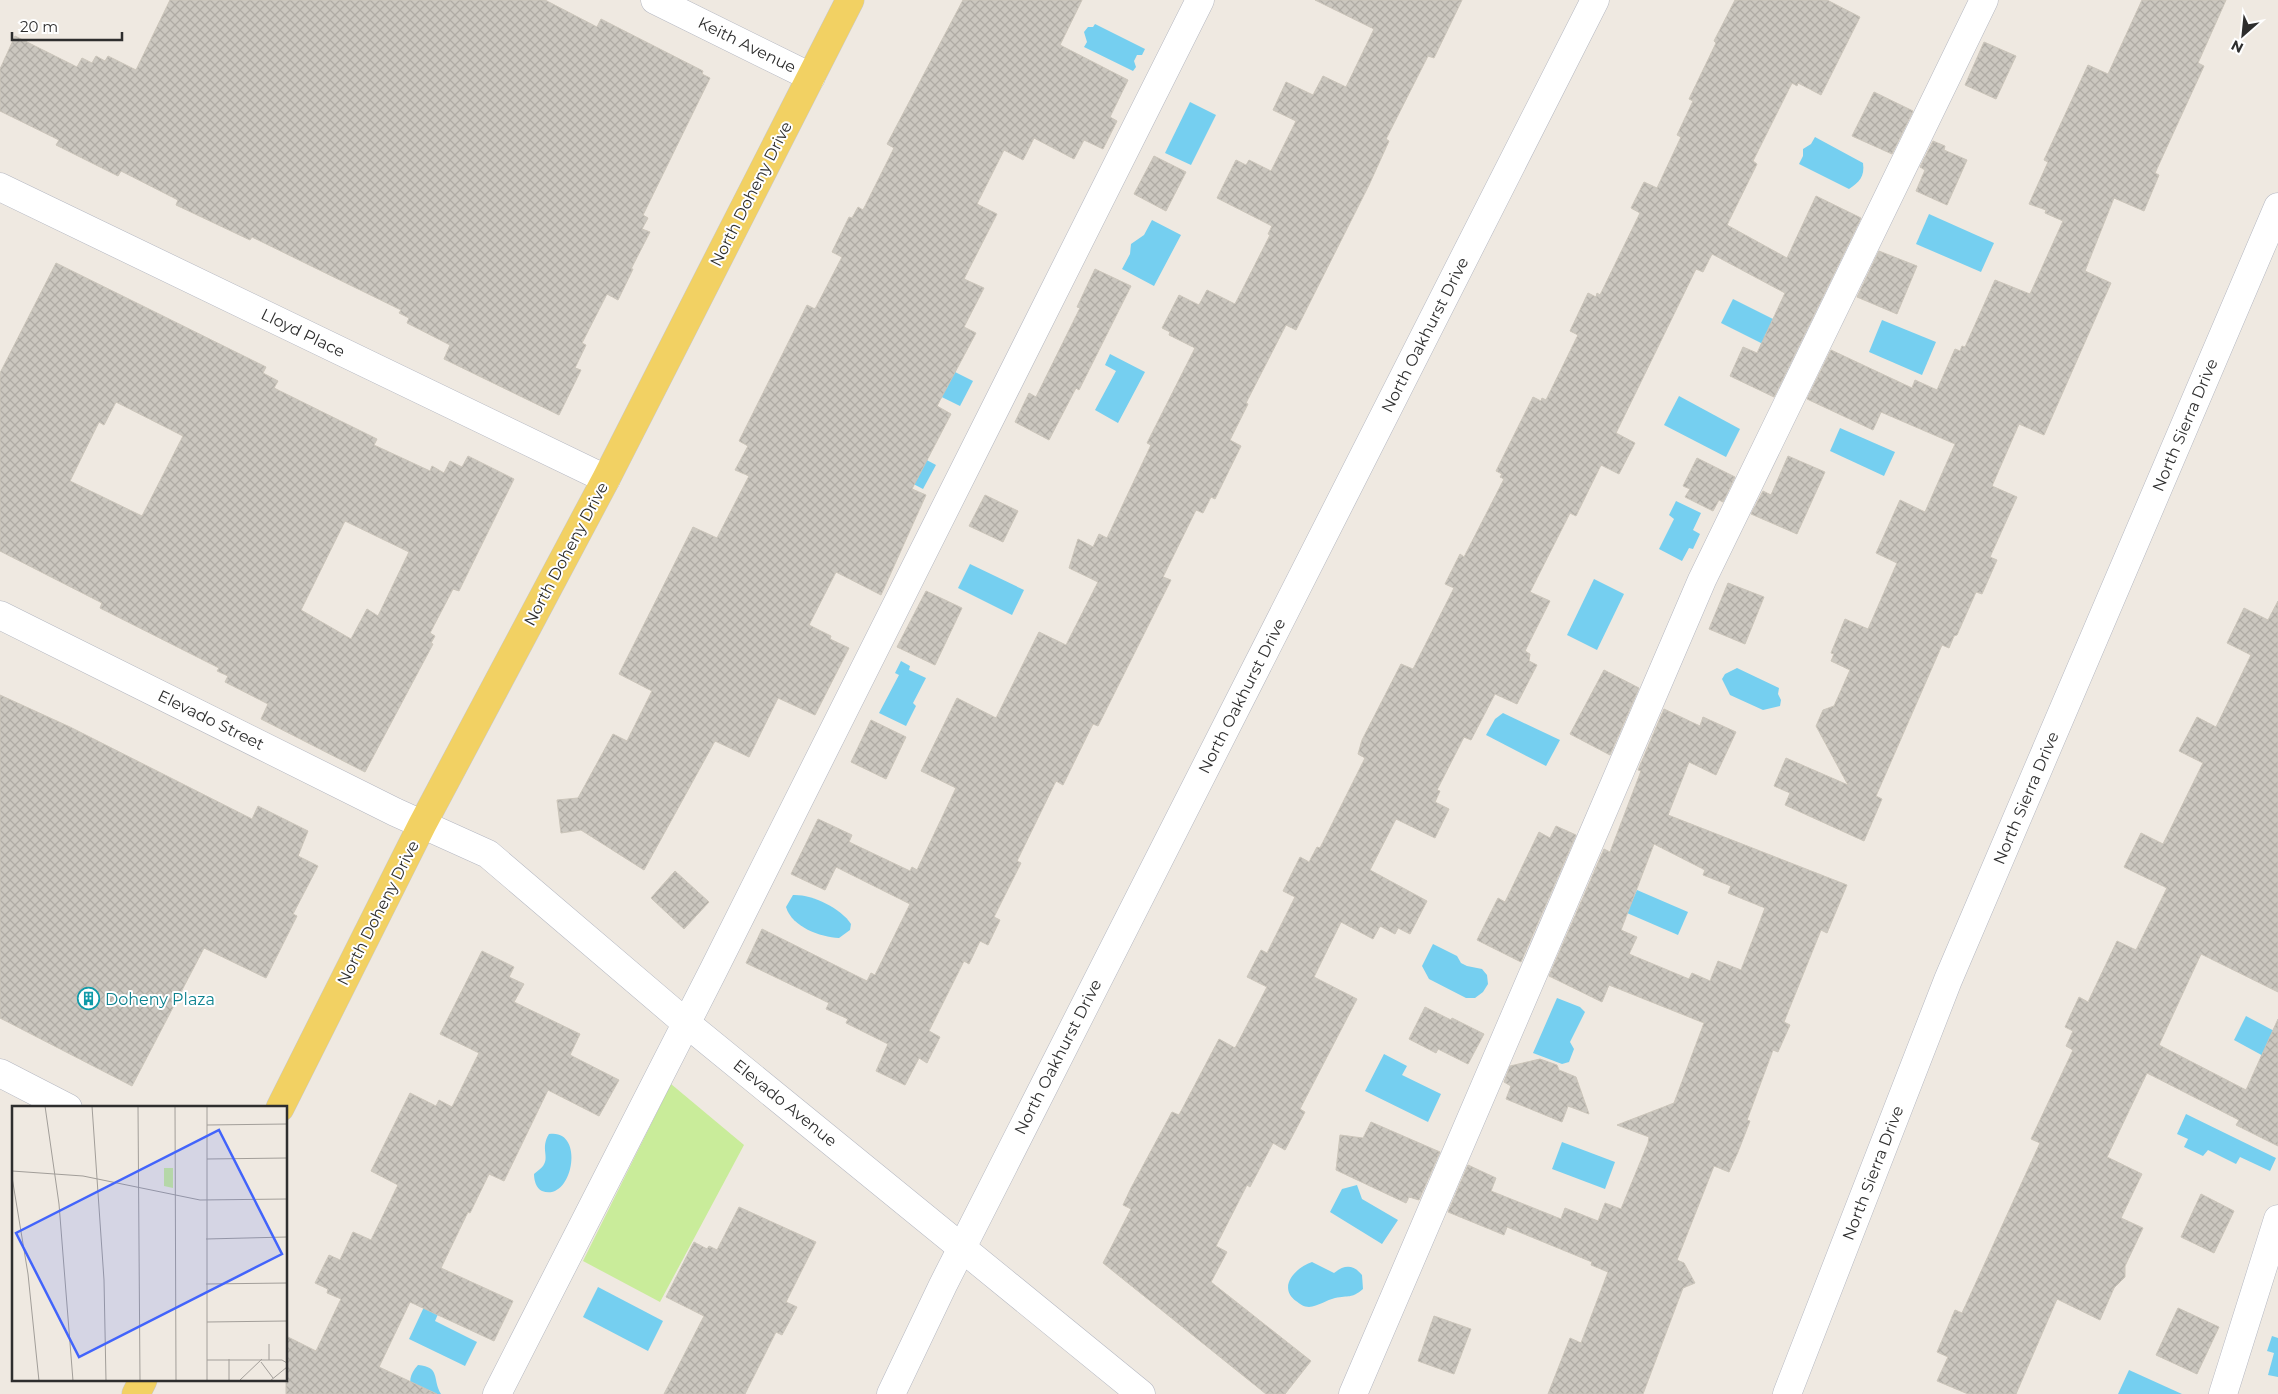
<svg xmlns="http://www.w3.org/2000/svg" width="2278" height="1394" viewBox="0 0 2278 1394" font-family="Montserrat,sans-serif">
<defs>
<pattern id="building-cross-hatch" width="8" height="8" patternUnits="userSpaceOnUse" patternTransform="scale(1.25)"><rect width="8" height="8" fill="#cbc7bf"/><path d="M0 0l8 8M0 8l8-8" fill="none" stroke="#afaba4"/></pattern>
</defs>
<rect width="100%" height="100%" fill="#efe9e1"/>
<polygon fill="#c9ec9a" points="671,1084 744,1145 660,1302 583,1261"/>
<g fill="#75cff0">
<polygon points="1095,24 1145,49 1142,55 1137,55 1134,61 1136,67 1133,71 1084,47 1087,42 1084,32 1088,27 1093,27"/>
<polygon points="1190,102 1216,115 1191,165 1165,153"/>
<path d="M1815 137 1863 163C1865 177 1859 182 1849 189L1799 164 1803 156V149L1811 144Z"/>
<polygon points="1929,214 1994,243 1981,272 1916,244"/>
<polygon points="1152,220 1181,235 1154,286 1122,269 1130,254 1131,244 1144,235"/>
<polygon points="1733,299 1793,329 1781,353 1721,323"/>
<polygon points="1882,320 1936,342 1922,375 1869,352"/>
<polygon points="1110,354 1145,372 1118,423 1095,410 1116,371 1105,365"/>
<polygon points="933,361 973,381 960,406 903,378"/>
<polygon points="1679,396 1740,429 1726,457 1664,425"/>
<polygon points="1840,428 1895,452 1884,476 1830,451"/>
<polygon points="887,439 936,465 923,489 875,464"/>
<polygon points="1676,501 1701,513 1693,530 1700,534 1693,549 1689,548 1682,561 1659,549 1674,519 1669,515"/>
<polygon points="970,564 1024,590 1012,615 958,588"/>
<polygon points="1594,579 1624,594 1597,650 1567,635"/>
<polygon points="901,661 910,666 909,670 926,678 913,703 916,706 906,726 879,713 899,675 895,673"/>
<polygon points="1737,668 1779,688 1778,694 1781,700 1780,706 1763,710 1730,695 1722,679 1725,674"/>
<polygon points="1503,713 1560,740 1546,766 1486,735 1495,719"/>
<polygon points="1637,890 1688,912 1678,935 1627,913"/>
<path d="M793 895C811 894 841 908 851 924L850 930 839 938C820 937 792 927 786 907Z"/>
<polygon points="1433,944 1457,956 1461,963 1467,966 1482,969 1487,975 1488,984 1483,992 1475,998 1466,998 1429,979 1422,966"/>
<polygon points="1557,998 1580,1007 1585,1012 1570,1042 1574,1049 1569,1062 1562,1064 1533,1053"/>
<polygon points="2246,1016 2278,1033 2278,1064 2234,1040"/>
<polygon points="1384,1054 1407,1066 1402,1075 1441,1094 1428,1122 1365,1091"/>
<polygon points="2186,1114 2276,1158 2270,1171 2240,1157 2236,1164 2208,1150 2203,1156 2184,1147 2188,1139 2177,1134"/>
<path d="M549 1134C586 1128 573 1203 542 1191 536 1188 534 1180 534 1174 537 1171 541 1169 543 1166 550 1157 540 1148 549 1134Z"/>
<polygon points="1562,1142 1615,1162 1605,1189 1552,1169"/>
<polygon points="1357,1185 1362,1199 1398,1220 1382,1244 1330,1212 1342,1189"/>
<path d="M1312 1262 1334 1273C1344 1265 1353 1264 1362 1275L1363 1289C1351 1299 1349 1295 1335 1298 1327 1300 1318 1306 1309 1307 1304 1307 1300 1304 1296 1301 1277 1287 1296 1267 1312 1262Z"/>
<polygon points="598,1287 663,1321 648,1351 583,1317"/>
<polygon points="424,1307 438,1314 435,1321 477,1342 465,1366 409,1339"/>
<polygon points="2272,1336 2278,1338 2278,1377 2268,1375 2274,1353 2267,1351"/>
<path d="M418 1365C441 1367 432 1379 441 1394H412C409 1381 409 1375 418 1365Z"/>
<polygon points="2129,1370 2182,1394 2118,1394"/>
</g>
<g fill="url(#building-cross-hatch)" stroke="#cbc5ba" fill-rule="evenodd">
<polygon points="170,0 545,0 597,27 601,19 703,71 702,74 710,78 643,215 648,218 642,229 650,232 631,269 633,269 618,300 607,294 582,343 586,345 575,368 581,370 559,415 444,359 450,345 407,323 409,318 399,313 401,310 252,237 250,240 176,205 178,200 121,171 118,176 56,145 59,140 0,111 0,69 15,36 77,67 82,58 92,63 96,56 105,61 108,56 136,70"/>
<polygon points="963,0 1082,0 1060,45 1128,80 1110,117 1117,121 1103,149 1084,140 1074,159 1034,138 1023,160 1004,150 977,204 997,214 964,279 984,288 964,327 976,333 937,406 951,414 912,489 926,495 881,595 836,572 809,625 831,636 830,639 849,648 815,715 778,698 749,757 715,741 644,870 581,830 561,833 557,800 578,798 613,734 627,741 652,691 619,674 693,527 717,538 749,476 735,470 748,446 739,441 807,305 815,309 842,257 832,252 849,217 852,218 858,207 863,210 894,148 887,144"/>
<polygon points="1315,0 1462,0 1434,58 1428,56 1386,139 1389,141 1369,185 1296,330 1286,325 1246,403 1248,404 1230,440 1241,446 1215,499 1211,497 1203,513 1196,510 1163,577 1171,580 1098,726 1093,724 1063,785 1056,781 1017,861 1021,863 994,917 1000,920 988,945 980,941 969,964 964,961 929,1031 940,1037 927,1063 919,1058 905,1085 876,1071 888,1044 846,1023 848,1019 826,1009 829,1003 746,963 762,929 867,981 871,973 875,975 910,904 836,867 825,890 791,874 818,819 852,835 849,842 910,871 912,867 917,870 956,788 921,771 957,698 996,718 1039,632 1066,645 1098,582 1069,568 1078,539 1093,547 1099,534 1107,538 1151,445 1147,443 1195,348 1169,335 1170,332 1162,328 1179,295 1199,305 1207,290 1235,304 1270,235 1268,234 1272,226 1217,198 1236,160 1246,165 1249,160 1271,171 1296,121 1273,110 1286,82 1313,95 1323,76 1346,87 1374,29"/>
<polygon points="1735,0 1827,0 1860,17 1821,95 1798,83 1797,86 1792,83 1753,161 1757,164 1727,225 1787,258 1816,196 1861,218 1774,397 1730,376 1743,347 1757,353 1785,293 1712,254 1703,272 1696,269 1616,433 1635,443 1619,474 1601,465 1576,516 1570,513 1530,592 1550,601 1525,651 1530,654 1529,661 1537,665 1517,704 1495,694 1471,740 1464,737 1437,790 1440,791 1435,802 1449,809 1435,838 1396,819 1370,870 1427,901 1410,934 1398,928 1395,934 1380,926 1373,939 1341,922 1314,977 1357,999 1300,1109 1305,1112 1285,1150 1273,1143 1250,1187 1247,1185 1216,1246 1227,1252 1211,1282 1311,1361 1285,1394 1266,1394 1103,1263 1131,1209 1123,1205 1131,1188 1172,1112 1179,1115 1219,1039 1235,1048 1267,987 1247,977 1261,950 1267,953 1295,897 1283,891 1300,857 1309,862 1317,847 1320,848 1365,758 1358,754 1362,740 1401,664 1413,669 1454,588 1445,584 1460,554 1464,557 1504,479 1500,477 1502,474 1496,471 1533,397 1541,401 1542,398 1546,400 1578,335 1570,331 1588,293 1596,297 1597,293 1600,295 1640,213 1631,208 1644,182 1657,188 1681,137 1677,135 1693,101 1689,99 1716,43 1714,41"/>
<polygon points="2142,0 2226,0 2198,63 2204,66 2155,173 2159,175 2144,211 2114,198 2085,271 2111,283 2044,435 2019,424 1992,486 2017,497 1990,557 1997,560 1982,594 1976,592 1957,635 1954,636 1949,648 1942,645 1876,796 1882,799 1864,841 1785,805 1790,793 1774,786 1786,758 1848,785 1816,726 1823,710 1834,706 1850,670 1831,661 1834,654 1831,653 1845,619 1868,629 1897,563 1876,553 1900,500 1925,512 1955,444 1881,412 1873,430 1807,399 1831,350 1912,388 1915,380 1937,390 1955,349 1960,351 1962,346 1965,347 1995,280 2030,294 2063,221 2045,213 2046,210 2029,204 2048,162 2044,160 2088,65 2108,74"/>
<polygon points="1984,42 2016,56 1996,99 1965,85"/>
<polygon points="1874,92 1913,111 1892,154 1852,136"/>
<polygon points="1933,141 1945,146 1944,150 1967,160 1947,205 1916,191 1925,170 1920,167"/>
<polygon points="1154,156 1186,172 1166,211 1134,194"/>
<polygon points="1879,251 1917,266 1897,314 1857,297"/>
<path d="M56 263 266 367 263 373 278 381 274 388 377 439 374 445 430 471 432 466 444 473 450 461 462 467 468 456 514 479 459 591 453 589 430 633 435 636 431 643 433 644 365 772 261 719 268 704 225 682 228 676 217 671 219 668 100 608 102 603 0 551V373ZM116 402 183 436 142 516 70 481 99 422 104 425ZM345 521 409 552 378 616 367 609 351 639 301 610Z"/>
<polygon points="1095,269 1131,286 1079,390 1076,388 1049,440 1015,422 1029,393 1036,397 1080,308 1077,307"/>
<polygon points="1788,456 1825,472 1797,534 1751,514 1763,491 1771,495"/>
<polygon points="1697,458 1735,477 1723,502 1719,500 1713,511 1685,497 1690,489 1683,486"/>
<polygon points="985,495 1018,511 1003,542 969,526"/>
<polygon points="1728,583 1764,597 1745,644 1709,629"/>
<polygon points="926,591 962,608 935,665 897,647"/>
<polygon points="2278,601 2278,992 2201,954 2159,1045 2246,1090 2278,1019 2278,1146 2236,1125 2239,1120 2147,1073 2107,1157 2142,1174 2121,1218 2143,1228 2125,1266 2125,1277 2114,1288 2100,1320 2057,1299 2016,1394 1968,1394 1937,1381 1948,1357 1937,1352 1955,1310 1962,1313 2040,1143 2031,1139 2073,1050 2066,1046 2073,1031 2065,1027 2079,997 2088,1002 2117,941 2136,950 2167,888 2124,867 2141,833 2163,844 2203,763 2179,751 2197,717 2216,727 2251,655 2227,643 2244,608 2268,620"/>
<polygon points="1604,670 1639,688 1610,755 1570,734"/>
<polygon points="0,695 70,727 252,819 258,806 308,831 298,856 318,866 293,914 297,916 266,978 204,948 132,1086 0,1018"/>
<path d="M1664 709 1700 726 1703 717 1736 732 1716 775 1689 762 1668 815 1847 885 1827 933 1821 930 1784 1022 1790 1025 1778 1052 1773 1050 1747 1120 1750 1121 1738 1152 1729 1172 1714 1166 1677 1260 1684 1263 1695 1283 1683 1288 1643 1394H1548L1570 1338 1581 1343 1608 1272 1591 1265 1592 1262 1507 1227 1504 1235 1448 1212 1468 1165 1496 1178 1491 1191 1561 1219 1565 1208 1598 1221 1605 1203 1621 1209 1648 1143 1649 1137 1617 1125 1674 1103 1704 1023 1609 985 1602 1002 1549 976 1604 849 1610 852 1641 771 1638 770ZM1654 844 1705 870 1703 875 1731 886 1728 893 1765 908 1741 970 1718 961 1710 981 1692 973 1689 979 1629 954 1637 937 1621 930Z"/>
<polygon points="871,720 906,737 886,779 851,762"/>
<polygon points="1556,826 1576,835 1521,962 1477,940 1498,898 1505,902 1539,832 1550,838"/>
<polygon points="675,871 709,902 684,929 651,898"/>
<polygon points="482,951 514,967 509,977 524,984 514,1002 580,1034 570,1055 619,1080 599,1116 548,1090 504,1181 489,1174 470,1213 468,1212 441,1268 513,1301 494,1341 410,1302 379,1367 437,1394 286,1394 286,1336 316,1351 341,1299 327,1293 328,1289 315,1283 329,1255 340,1260 353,1232 371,1240 398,1185 371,1171 410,1093 436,1106 439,1100 452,1107 479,1053 440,1034"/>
<polygon points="1425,1007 1451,1020 1452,1018 1484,1034 1468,1064 1438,1049 1436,1053 1409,1039"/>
<polygon points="1540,1059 1557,1065 1559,1070 1576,1077 1589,1114 1568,1106 1562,1122 1506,1099 1511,1086 1504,1082 1510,1066"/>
<polygon points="1371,1122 1440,1152 1419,1200 1409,1197 1406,1203 1336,1170 1340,1135 1363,1138"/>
<polygon points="2201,1194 2234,1211 2214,1253 2181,1237"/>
<polygon points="739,1207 816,1242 786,1302 797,1307 782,1335 776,1332 745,1394 664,1394 704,1316 666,1297 694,1242 707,1249 709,1246 717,1250"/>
<polygon points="2178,1308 2219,1327 2197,1374 2156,1355"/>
<polygon points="1434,1316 1471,1329 1454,1374 1418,1361"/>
</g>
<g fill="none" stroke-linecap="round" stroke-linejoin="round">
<defs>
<g id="minor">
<polyline points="655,0 811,77"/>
<polyline points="0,187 606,479"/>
<polyline points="0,615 395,812 488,854 686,1023 1141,1394"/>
<polyline points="0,1073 68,1108"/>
<polyline points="497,1394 713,971 1200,0"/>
<polyline points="891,1394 943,1285 1595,0"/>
<polyline points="1353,1394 1702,580 1984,0"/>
<polyline points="1787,1394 1948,980 2278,207"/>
<polyline points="2223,1394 2278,1219"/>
</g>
<g id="major">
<polyline points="280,1108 422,825 606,479 850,0"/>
<polyline points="136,1394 143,1380"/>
</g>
</defs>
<use href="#minor" stroke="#b4b7c1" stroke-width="29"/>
<use href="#major" stroke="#c9c9c9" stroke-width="29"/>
<use href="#minor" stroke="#fff" stroke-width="28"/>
<use href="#major" stroke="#f2d163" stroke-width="28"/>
</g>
<defs>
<symbol id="building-ring" viewBox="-11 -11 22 22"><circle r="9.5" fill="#fff" stroke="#0f9aa8" stroke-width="1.5"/><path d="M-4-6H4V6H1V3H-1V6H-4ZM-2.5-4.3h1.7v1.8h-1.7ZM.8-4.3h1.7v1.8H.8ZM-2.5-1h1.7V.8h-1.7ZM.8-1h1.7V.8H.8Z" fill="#0f9aa8"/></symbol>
</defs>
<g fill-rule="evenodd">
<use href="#building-ring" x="76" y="986" width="25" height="25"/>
</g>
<g text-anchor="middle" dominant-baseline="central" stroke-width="4" stroke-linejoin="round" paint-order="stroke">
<g font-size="16" fill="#2e2e2e" stroke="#fff">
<text transform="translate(747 45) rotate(26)">Keith Avenue</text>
<text transform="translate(751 194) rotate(-63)">North Doheny Drive</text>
<text transform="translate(303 333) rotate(26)">Lloyd Place</text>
<text transform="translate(1425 335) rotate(-63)">North Oakhurst Drive</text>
<text transform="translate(2185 425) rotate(-67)">North Sierra Drive</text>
<text transform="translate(566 554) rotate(-62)">North Doheny Drive</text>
<text transform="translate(1242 696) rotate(-63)">North Oakhurst Drive</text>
<text transform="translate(211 720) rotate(26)">Elevado Street</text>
<text transform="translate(2026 798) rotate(-67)">North Sierra Drive</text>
<text transform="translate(378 913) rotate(-63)">North Doheny Drive</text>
<text transform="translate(1058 1057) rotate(-63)">North Oakhurst Drive</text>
<text transform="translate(785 1103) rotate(39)">Elevado Avenue</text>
<text transform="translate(1873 1173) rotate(-69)">North Sierra Drive</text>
</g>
<g font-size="16" fill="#0d838f" stroke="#fff" text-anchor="start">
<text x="105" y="999">Doheny Plaza</text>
</g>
</g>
<g transform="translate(12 1106)">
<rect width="275" height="275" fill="#efe9e1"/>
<path d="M152 62H161V82L152 80Z" fill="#c9ec9a"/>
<path fill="none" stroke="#a29e99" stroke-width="1" d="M33 0 47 98 61 275M80 0 92 174 94 275M126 0 128 275M163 0 164 275M195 0V275M195 19 275 18M195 53 275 52M0 65 71 70 188 94 275 93M0 71 16 168 27 275M194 133 275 131M194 178 275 177M195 216 275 215M257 238V254M217 253V275M195 254H270L275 257M249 256 261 272M227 275 250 253M258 275 275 261"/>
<path fill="#4264fb" fill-opacity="0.15" stroke="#4264fb" stroke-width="2.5" d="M207 24 270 148 67 251 4 127Z"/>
<rect width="275" height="275" fill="none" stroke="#2e2e2e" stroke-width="2.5"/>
</g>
<g transform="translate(2243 35) rotate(207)" stroke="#ffffff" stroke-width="4" paint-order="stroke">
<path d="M0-4L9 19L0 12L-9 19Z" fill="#2e2e2e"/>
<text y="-8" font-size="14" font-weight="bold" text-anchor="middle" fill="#2e2e2e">N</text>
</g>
<path d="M12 32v8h110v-8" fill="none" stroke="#2e2e2e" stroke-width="2.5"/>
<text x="20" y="32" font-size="15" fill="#2e2e2e" stroke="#ffffff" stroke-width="4" paint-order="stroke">20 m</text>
</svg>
